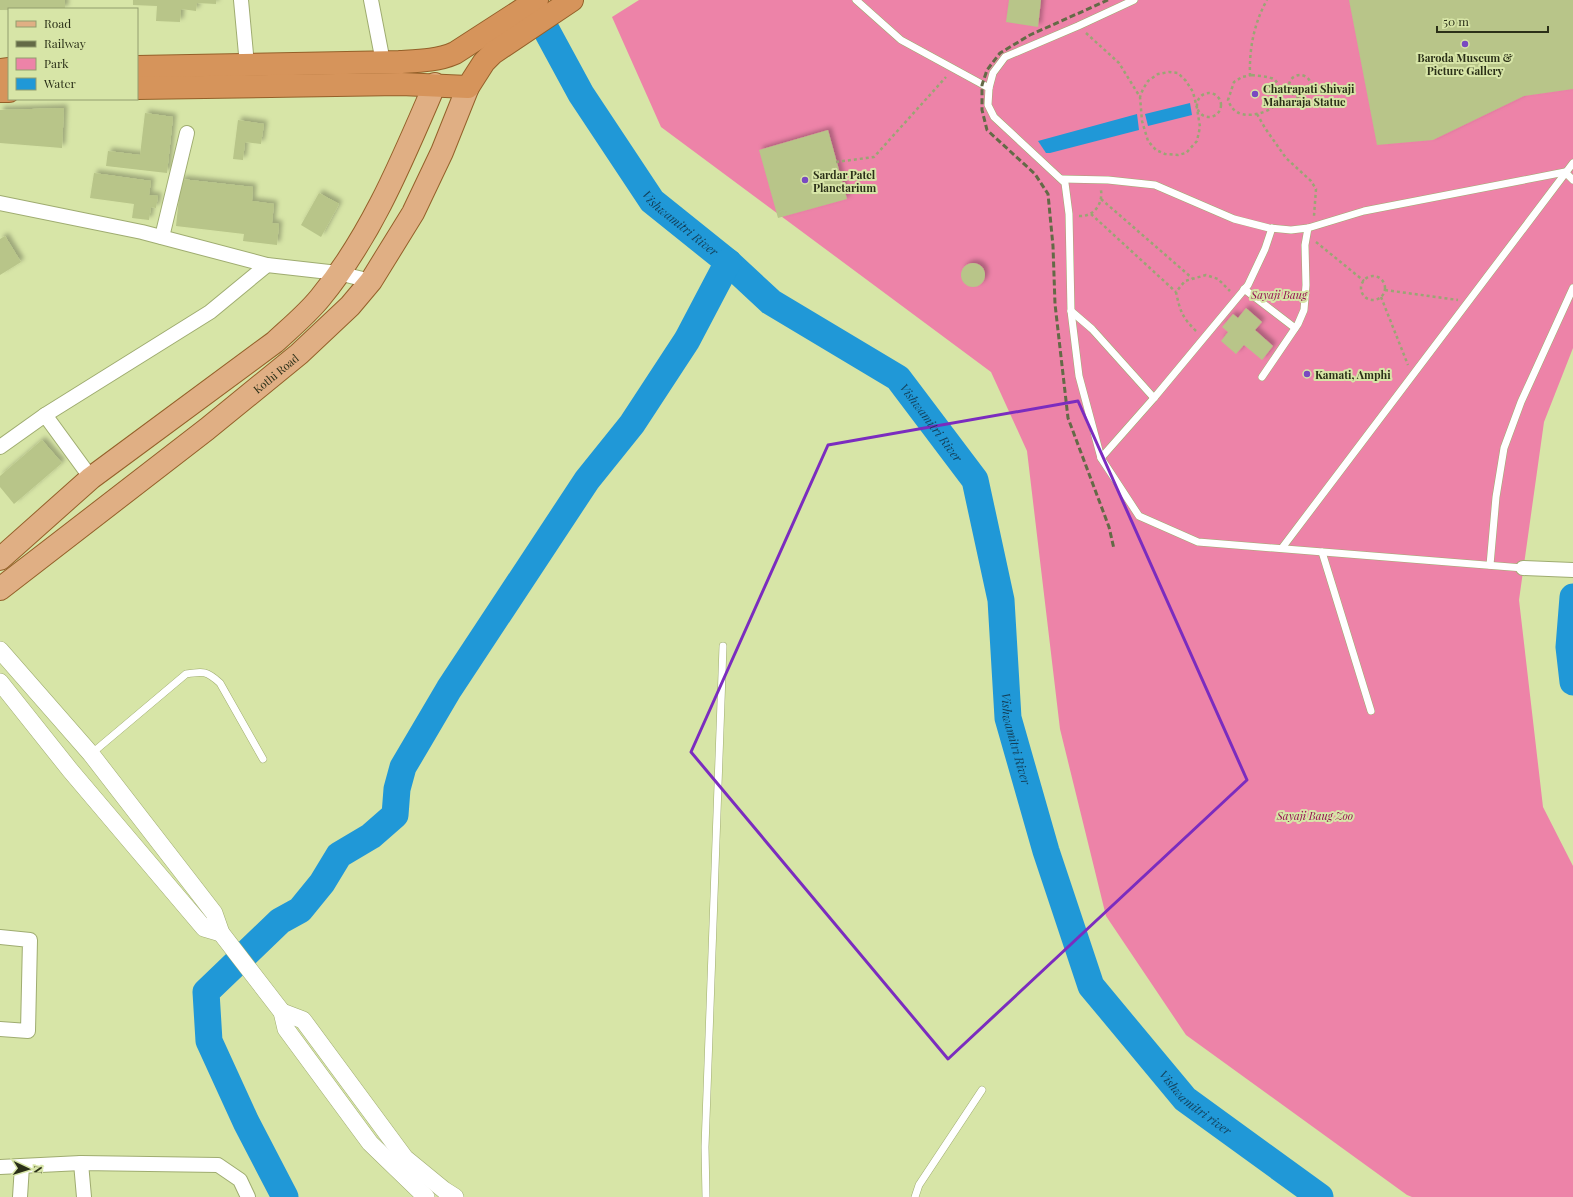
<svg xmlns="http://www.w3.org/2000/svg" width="1573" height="1197" viewBox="0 0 1573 1197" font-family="'Playfair Display',serif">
<defs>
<filter id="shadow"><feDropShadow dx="3.5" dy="-3.5" stdDeviation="2" flood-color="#0004"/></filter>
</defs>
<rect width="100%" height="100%" fill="#d7e5a7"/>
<polygon fill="#ed83a8" points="639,0 1573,0 1573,348 1544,422 1519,600 1543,807 1573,866 1573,1197 1412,1197 1407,1195 1186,1035 1106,916 1060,729 1027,451 991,372 661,127 612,17"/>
<g fill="#2098d7">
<polygon points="1190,103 1192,115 1148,126 1145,114"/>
<polygon points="1137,114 1139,130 1050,153 1046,153 1038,141"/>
</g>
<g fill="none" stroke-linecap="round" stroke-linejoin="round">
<g stroke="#2098d7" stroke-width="27">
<path id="s1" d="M530 0 581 94 652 201 728 262 771 302 898 378 975 480 1001 600 1008 718 1046 851 1091 986 1185 1099 1320 1197"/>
<polyline points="1573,597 1569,647 1573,682"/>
<polyline points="285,1197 246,1122 209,1041 206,992 280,921 300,910 322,883 339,855 371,836 395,815 397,789 403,767 449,689 587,480 632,424 687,340 728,262"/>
</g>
</g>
<g fill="#b8c589" filter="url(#shadow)">
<polygon points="0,0 65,0 65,9 0,10"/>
<polygon points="133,0 216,0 216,4 197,3 196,11 181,9 180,22 156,21 157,6 133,5"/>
<polygon points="1009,0 1041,0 1038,27 1006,22"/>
<polygon points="1349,0 1573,0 1573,89 1524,96 1433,140 1377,145"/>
<polygon points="64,108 62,148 0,143 0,110"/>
<polygon points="145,113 173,117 167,173 106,166 108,151 140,155"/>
<polygon points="238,120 264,124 261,144 245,142 243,160 233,159"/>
<polygon points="828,130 847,199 778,218 759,150"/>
<polygon points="94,173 151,181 149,195 158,196 156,208 151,207 149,220 132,218 134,204 90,198"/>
<polygon points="181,179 253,187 252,201 274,204 272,223 279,224 277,245 243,241 244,234 176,226"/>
<polygon points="319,193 339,204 321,237 301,225"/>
<polygon points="5,236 21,262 0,275 0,239"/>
<circle cx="973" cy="275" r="12"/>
<polygon points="1246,308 1262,322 1255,330 1273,346 1262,360 1244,345 1236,354 1221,341 1228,332 1222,327 1233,314 1238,318"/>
<polygon points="42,440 62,463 14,504 0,487 0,476"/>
</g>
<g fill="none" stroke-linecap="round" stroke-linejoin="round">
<defs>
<g id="service">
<polyline points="856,0 901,40 989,88 988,105 994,117 1065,183 1069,214 1071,311 1079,376 1101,458 1139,516 1198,542 1523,568"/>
<polyline points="989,88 993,73 1005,57 1078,26 1134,0"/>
<polyline points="1062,179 1108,180 1155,185 1234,219 1269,228 1291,230 1308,228"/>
<polyline points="1244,289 1295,328"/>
<polyline points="1071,311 1092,329 1154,398"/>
<polyline points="1262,377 1298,324 1304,310 1306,285 1305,245 1308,228 1364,211 1565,172 1573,180"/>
<polyline points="1101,458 1154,398 1248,285 1265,249 1272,228"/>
<polyline points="1282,548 1573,163"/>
<polyline points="1322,552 1371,711"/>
<polyline points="1490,565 1496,497 1504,448 1521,402 1573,288"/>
<path d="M91 754 186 674C203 671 207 671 220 683L263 759"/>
<polyline points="706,1197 705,1147 723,646"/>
<polyline points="915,1197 919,1185 982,1090"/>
</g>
<g id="minor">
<polyline points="241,0 247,65"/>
<polyline points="371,0 383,62"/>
<polyline points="0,203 142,232 267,265 338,273 371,281"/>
<polyline points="162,237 187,133"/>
<polyline points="45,415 210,312 267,265"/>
<polyline points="0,447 45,415 91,478"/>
<polyline points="1523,568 1573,570"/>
<polyline points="0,937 30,940 28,1031 0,1029"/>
<polyline points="81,1163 84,1197"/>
<polyline points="0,1167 81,1163 218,1165 240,1180 248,1197"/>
<polyline points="20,1197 22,1166"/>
</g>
<g id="tertiary">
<polyline points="0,650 91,754 214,913 221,933 282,1012 286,1029 370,1143 426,1197"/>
<polyline points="0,682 70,770 204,928 221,933"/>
<polyline points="282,1012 303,1020 405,1158 444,1190 455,1197"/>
</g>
<g id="primary">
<path d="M0 559 91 478 275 342C290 328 307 314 320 298 372 235 403 158 435 84"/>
<path id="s2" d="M0 589 207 429 299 354 350 306 371 281 413 213 442 152 468 87"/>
</g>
<g id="trunk">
<path d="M137 67 399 62C418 61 437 61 455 53L537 0"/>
<polyline points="0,70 9,69"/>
<polyline points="137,88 401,84 468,87 484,62 493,53 572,0"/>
<polyline points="0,91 9,91"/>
</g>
</defs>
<use href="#service" stroke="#9fac70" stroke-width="8"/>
<use href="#minor" stroke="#9fac70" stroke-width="16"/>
<use href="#tertiary" stroke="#9fac70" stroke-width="18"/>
<use href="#primary" stroke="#946029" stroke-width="24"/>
<use href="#trunk" stroke="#946029" stroke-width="24"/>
<g stroke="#9aa574" stroke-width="2.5" stroke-dasharray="3 3" stroke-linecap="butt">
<polyline points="1086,33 1119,63 1140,97 1142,121 1148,141 1156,150 1165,154 1178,155 1186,153 1197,141 1200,127 1197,108 1193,92 1186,81 1178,73 1169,72 1158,74 1148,81 1143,89 1140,97"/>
<circle cx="1300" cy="86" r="11"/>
<path d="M1252 75C1258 76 1265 76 1271 78 1275 79 1277 82 1279 86 1291 107 1251 121 1237 112 1232 109 1230 105 1228 100L1234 82 1242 77Z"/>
<path d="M1250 76C1249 49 1254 23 1267 0"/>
<circle cx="1209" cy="105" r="12"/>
<polyline points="1257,114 1265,128 1286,158 1311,181 1316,189 1314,216"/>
<polyline points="836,162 874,157 946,77"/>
<polyline points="1101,199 1192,278"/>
<polyline points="1091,214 1176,292"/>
<path d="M1079 216C1094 217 1103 204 1101 190"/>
<polyline points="1316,242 1364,281"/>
<circle cx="1373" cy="288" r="12"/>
<polyline points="1385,290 1458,300"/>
<polyline points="1381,297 1408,365"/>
<path d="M1196 331C1182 317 1180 311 1176 292L1185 281 1206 275 1218 279 1230 291"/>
</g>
<use href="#service" stroke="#fff" stroke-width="7"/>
<use href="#minor" stroke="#fff" stroke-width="14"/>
<use href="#tertiary" stroke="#fff" stroke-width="17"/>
<use href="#primary" stroke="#e0af84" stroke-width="22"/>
<use href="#trunk" stroke="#d6945b" stroke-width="22"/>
<polyline stroke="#636a46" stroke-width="3" stroke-dasharray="6 3" stroke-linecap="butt" points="1108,0 1030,35 1000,53 987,70 982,85 982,110 987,130 1035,174 1048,194 1053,246 1055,304 1068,418 1109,527 1114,549"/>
</g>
<path fill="none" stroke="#7b2cbf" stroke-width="3" stroke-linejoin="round" d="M1078 401 1247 780 948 1059 691 752 828 445Z"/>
<g fill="#7949c1" stroke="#d7e5a7" stroke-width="1.5">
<circle cx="1465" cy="44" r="4"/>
<circle cx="1255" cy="94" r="4"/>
<circle cx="805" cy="180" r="4"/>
<circle cx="1307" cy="374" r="4"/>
</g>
<g text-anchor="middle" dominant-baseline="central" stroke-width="4" stroke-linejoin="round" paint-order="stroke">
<g font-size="11" font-weight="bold" fill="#2b3018" stroke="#d7e5a7" text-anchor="start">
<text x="1465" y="57" text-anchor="middle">Baroda Museum &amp;<tspan x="1465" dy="13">Picture Gallery</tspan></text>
<text x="1263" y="88">Chatrapati Shivaji<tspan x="1263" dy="13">Maharaja Statue</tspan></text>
<text x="813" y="174">Sardar Patel<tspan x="813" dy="13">Planetarium</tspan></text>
<text x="1315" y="374">Kamati, Amphi</text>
</g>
<g font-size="11" font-style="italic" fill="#931251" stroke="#d7e5a7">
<text x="1279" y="294">Sayaji Baug</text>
<text x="1315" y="815">Sayaji Baug Zoo</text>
</g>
<g font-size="11" fill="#2b3018" stroke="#d7e5a7">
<text stroke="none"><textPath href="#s2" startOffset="350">Kothi Road</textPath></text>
</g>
<g font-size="12" font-style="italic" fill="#123f59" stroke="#d7e5a7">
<text stroke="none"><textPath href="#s1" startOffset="271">Vishwamitri River</textPath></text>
<text stroke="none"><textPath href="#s1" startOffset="595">Vishwamitri River</textPath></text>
<text stroke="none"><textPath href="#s1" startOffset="930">Vishwamitri River</textPath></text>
<text stroke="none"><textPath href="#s1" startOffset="1346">Vishwamitri river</textPath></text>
</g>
</g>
<rect x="8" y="8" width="130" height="92" fill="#d7e5a7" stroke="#929d6e"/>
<rect x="16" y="21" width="20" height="6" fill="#e0af84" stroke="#929d6e"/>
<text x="44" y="28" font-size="12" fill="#2b3018">Road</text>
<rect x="16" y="41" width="20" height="6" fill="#636a46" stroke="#929d6e"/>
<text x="44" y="48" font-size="12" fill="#2b3018">Railway</text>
<rect x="16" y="58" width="20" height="12" fill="#ed83a8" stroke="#929d6e"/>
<text x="44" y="68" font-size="12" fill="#2b3018">Park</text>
<rect x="16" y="78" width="20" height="12" fill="#2098d7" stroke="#929d6e"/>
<text x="44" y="88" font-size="12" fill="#2b3018">Water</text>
<g transform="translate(28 1169) rotate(94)" stroke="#d7e5a7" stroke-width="3" paint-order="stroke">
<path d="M0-3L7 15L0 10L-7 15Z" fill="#2b3018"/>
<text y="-6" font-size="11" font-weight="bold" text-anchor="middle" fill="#2b3018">N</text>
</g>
<path d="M1437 26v6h111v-6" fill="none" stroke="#2b3018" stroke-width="2"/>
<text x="1443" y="26" font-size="12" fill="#2b3018" stroke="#d7e5a7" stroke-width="3" paint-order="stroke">50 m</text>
</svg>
